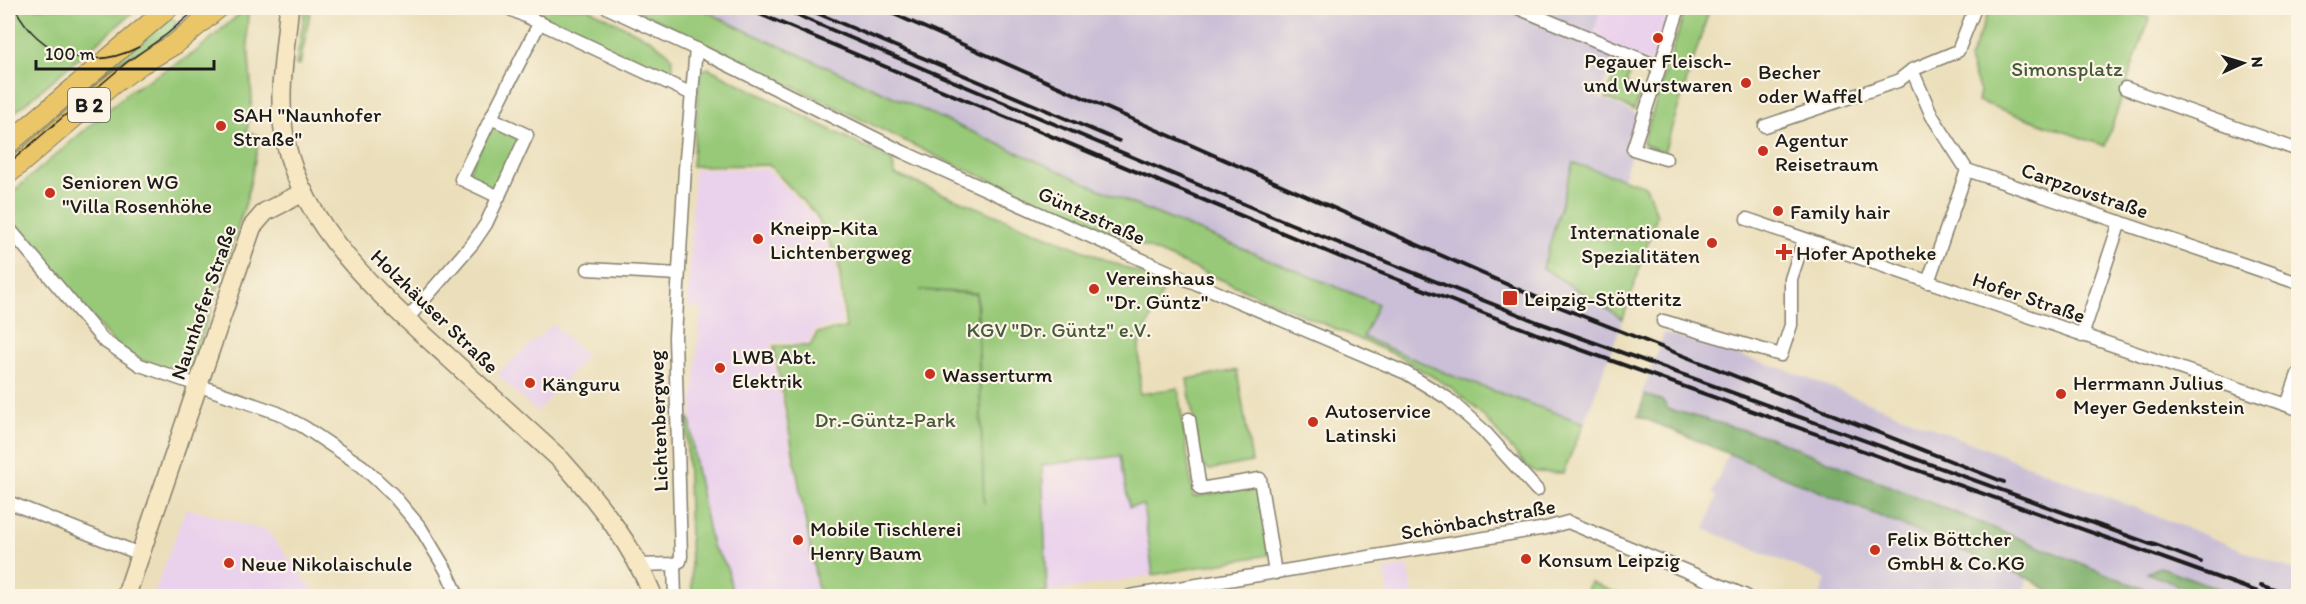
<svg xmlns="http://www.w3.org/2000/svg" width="2306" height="604" viewBox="0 0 2306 604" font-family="Itim,sans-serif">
<rect width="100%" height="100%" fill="#fcf5e5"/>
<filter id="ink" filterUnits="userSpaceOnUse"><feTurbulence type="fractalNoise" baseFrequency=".0167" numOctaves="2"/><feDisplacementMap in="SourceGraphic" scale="12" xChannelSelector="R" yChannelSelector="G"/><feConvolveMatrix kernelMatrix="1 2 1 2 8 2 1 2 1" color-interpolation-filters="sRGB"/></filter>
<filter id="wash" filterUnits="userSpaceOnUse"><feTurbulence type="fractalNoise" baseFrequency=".008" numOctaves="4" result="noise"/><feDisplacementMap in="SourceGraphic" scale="24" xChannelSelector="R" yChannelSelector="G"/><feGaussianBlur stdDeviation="1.35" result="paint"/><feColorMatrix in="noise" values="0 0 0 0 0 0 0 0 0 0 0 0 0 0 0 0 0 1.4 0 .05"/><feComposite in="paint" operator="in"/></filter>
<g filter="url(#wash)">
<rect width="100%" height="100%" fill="#ebdfbb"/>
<g fill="#ead1ec">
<polygon points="1601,8 1679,8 1659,67 1591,39"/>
<polygon points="694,169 768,169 815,218 835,261 842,325 816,329 810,341 807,344 771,342 818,596 693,596 691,422 701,308 688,307"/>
<polygon points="553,324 586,356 537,412 497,374"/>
<polygon points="1121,456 1129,507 1143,506 1153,575 1047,592 1042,465"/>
<polygon points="186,508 267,531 318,596 153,596"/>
<polygon points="1408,566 1413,596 1389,596 1385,570"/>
</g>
<g fill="#cabfd6">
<polygon points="700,8 1601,8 1592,39 1618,50 1598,97 1643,117 1623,179 1573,163 1577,291 1623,319 1584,423 1455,377 1362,336 1377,304 1133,204 742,29"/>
<polygon points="1664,333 1784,369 2298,572 2298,596 2161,596 1769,437 1668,409 1663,401 1642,394"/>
<polygon points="1728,454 2028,578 2021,596 1820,596 1826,579 1705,529 1717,496 1712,493"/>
</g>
<g fill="#98c978" stroke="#5a724a" stroke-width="1.5" fill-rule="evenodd">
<polygon points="8,8 138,8 8,118"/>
<polygon points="303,8 311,8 300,65 296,65 304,17"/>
<polygon points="522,8 587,8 651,40 668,53 672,58 673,67 663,76"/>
<polygon points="633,8 700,8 742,29 1133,204 1378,304 1363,337 1455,377 1584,423 1563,473 1536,472 1528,468 1486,419 1452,388 1396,355 946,161"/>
<polygon points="1686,8 1710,8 1664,152 1645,145 1643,142"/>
<polygon points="1990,8 2120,8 2149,18 2105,146 1978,101 1980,92 1969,60"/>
<polygon points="243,11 248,14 247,29 252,99 247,132 260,136 246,202 190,373 182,376 139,359 118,348 8,219 8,196 131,90 193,54"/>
<polygon points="169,14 183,30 8,167 8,152"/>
<polygon points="1618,67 1631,72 1626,83 1642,91 1634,110 1606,98"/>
<path d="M708 68 893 161 894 174 1166 284 1139 345 1140 394 1178 388 1193 497 1258 485 1268 555 1153 575 1143 505 1129 507 1120 456 1042 465 1047 592 1025 596H819L774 346H810L817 333 846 328 838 260 816 215 769 165 692 166 700 72ZM920 290 977 293 984 504 976 294Z"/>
<polygon points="493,123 522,136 496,191 466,177"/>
<polygon points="1573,163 1646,186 1657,215 1623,319 1543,268"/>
<polygon points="1237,370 1252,462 1209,470 1201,464 1187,379"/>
<polygon points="686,419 690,419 695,464 712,546 727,566 733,596 692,596"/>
<polygon points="1590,582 1623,596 1585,596"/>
</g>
<g fill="#7aad68" stroke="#4b6442" stroke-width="1.5">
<polygon points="1645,395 1663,401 1668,409 1769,437 2161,596 2056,596 2028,578 1638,416"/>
<polygon points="2160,567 2239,596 2203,596 2147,573"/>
</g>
</g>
<g filter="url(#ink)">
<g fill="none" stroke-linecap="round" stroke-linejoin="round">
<defs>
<g id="street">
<polyline points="508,8 692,94"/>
<polyline points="608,8 696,49 903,152 1167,271 1406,373 1447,398 1483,430 1537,490"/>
<polyline points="1518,8 1659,67"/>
<polyline points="1912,70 1932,116 1967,170 2298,283"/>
<polyline points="2125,88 2298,150"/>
<polyline points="491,118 461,179 499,197"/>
<polyline points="1765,126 1898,81 1912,70 1958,51 1975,8"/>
<polyline points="1666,159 1633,149 1679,8"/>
<polyline points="1747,219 2298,409"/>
<polyline points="8,227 103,340 140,365 278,413 304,427 362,466 393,495 420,527 446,570 458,596"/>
<polyline points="588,269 678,274"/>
<polyline points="1928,282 1967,170"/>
<polyline points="407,319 473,243 486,224 527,135 491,118 540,22"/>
<polyline points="1663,321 1781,355 1791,325 1791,279 1804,239"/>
<polyline points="2082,336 2120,222"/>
<polyline points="2287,405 2298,374"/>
<polyline points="1189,419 1200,489 1260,479 1275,573"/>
<polyline points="8,502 140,554"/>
<polyline points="674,564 675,596"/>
<polyline points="638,565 674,564 680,561 681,556 675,337 685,169 696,49"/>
<polyline points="1130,596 1546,528 1568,522 1746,596"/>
</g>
<g id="secondary">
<path d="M289 8C285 52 276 100 286 144 305 230 384 299 446 355 484 390 523 425 561 460 597 500 633 545 653 596"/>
<polyline points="126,596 252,227 265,212 304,192"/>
</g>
<g id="primary">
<polyline points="8,144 168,8"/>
<polyline points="8,174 114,83 141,64 175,44 218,8"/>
</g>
</defs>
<use href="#street" stroke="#847e6c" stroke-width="15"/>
<use href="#secondary" stroke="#847e6c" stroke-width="21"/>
<use href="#primary" stroke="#847e6c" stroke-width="22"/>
<use href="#street" stroke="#fff" stroke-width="12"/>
<use href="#secondary" stroke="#f7e8c3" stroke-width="18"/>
<use href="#primary" stroke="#ebc669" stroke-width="20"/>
<g stroke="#1c1c1c" stroke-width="1.5">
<path d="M15 8C40 56 90 72 139 47"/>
<polyline points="8,164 126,63 167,34 198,8"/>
</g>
<g stroke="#1c1c1c" stroke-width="4">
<polyline points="745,8 1340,257 1537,334 2269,596"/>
<polyline points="780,8 1291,224 1540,323 2156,546"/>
<polyline points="805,8 1119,141"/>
<polyline points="880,8 1547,302 2004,482"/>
<polyline points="2150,543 2201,562"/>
<polyline points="2261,585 2292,596"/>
</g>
</g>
</g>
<g fill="#c8321e" stroke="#fcf5e5" stroke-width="2">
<circle cx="1658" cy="38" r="6"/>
<circle cx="1746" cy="83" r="6"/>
<circle cx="221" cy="126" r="6"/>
<circle cx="1763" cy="151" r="6"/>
<circle cx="50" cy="193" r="6"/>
<circle cx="1778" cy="211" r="6"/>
<circle cx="758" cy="239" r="6"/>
<circle cx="1712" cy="243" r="6"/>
<path d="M1781 243h6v6h6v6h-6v6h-6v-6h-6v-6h6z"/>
<circle cx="1094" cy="289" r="6"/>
<rect x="1502" y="290" width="16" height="16" rx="3"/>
<circle cx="720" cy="368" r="6"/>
<circle cx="930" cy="374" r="6"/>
<circle cx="530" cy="383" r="6"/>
<circle cx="2061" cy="394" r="6"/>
<circle cx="1313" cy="422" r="6"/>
<circle cx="798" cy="540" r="6"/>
<circle cx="1875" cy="550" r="6"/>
<circle cx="1526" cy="559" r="6"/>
<circle cx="229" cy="563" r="6"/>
</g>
<g text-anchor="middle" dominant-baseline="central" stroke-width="4.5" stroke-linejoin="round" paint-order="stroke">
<rect fill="#fcf5e5" stroke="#5f5d58" stroke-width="1.5" x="68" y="88" width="42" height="34" rx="4.5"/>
<g font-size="20" font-weight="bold" fill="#1c1c1c">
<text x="89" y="105">B 2</text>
</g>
<g font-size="21" fill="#1c1c1c" stroke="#fcf5e5" text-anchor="start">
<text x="1658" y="60" text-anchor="middle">Pegauer Fleisch-<tspan x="1658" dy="24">und Wurstwaren</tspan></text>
<text x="1758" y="71">Becher<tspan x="1758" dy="24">oder Waffel</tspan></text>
<text x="233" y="114">SAH "Naunhofer<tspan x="233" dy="24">Straße"</tspan></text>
<text x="1775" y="139">Agentur<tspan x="1775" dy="24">Reisetraum</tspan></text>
<text x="62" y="181">Senioren WG<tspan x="62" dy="24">"Villa Rosenhöhe</tspan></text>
<text x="1790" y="211">Family hair</text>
<text x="770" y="227">Kneipp-Kita<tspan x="770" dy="24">Lichtenbergweg</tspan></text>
<text x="1700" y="231" text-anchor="end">Internationale<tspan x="1700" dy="24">Spezialitäten</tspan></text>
<text x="1796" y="252">Hofer Apotheke</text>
<text x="1106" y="277">Vereinshaus<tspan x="1106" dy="24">"Dr. Güntz"</tspan></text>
<text x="1524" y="298">Leipzig-Stötteritz</text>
<text x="732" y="356">LWB Abt.<tspan x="732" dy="24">Elektrik</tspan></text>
<text x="942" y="374">Wasserturm</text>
<text x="2073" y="382">Herrmann Julius<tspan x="2073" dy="24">Meyer Gedenkstein</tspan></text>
<text x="542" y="383">Känguru</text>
<text x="1325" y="410">Autoservice<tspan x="1325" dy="24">Latinski</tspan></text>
<text x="810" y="528">Mobile Tischlerei<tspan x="810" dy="24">Henry Baum</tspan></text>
<text x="1887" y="538">Felix Böttcher<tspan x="1887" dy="24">GmbH &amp; Co.KG</tspan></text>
<text x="1538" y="559">Konsum Leipzig</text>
<text x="241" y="563">Neue Nikolaischule</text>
</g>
<g font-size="21" fill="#47593c" stroke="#fcf5e5">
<text x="2067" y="68">Simonsplatz</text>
<text x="1059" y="329">KGV "Dr. Güntz" e.V.</text>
<text x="885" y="419">Dr.-Güntz-Park</text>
</g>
<g font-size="21" fill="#1c1c1c" stroke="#fcf5e5">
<text transform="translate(2085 190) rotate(19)">Carpzovstraße</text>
<text transform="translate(1092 215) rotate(24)">Güntzstraße</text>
<text transform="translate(2029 297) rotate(19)">Hofer Straße</text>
<text transform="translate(203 302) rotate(-71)">Naunhofer Straße</text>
<text transform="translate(435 311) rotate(44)">Holzhäuser Straße</text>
<text transform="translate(658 421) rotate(-92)">Lichtenbergweg</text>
<text transform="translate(1478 519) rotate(-10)">Schönbachstraße</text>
</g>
</g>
<rect width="2306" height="604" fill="none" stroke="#fcf5e5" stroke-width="30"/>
<g transform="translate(2243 63) rotate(86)" stroke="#fcf5e5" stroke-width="4.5" paint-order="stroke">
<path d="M0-4.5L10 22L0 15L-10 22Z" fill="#1c1c1c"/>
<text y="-9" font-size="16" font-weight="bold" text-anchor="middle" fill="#1c1c1c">N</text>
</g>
<path d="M36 60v9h178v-9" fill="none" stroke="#1c1c1c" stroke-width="3"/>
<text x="45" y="60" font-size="18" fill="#1c1c1c" stroke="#fcf5e5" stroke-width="4.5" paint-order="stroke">100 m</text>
</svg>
